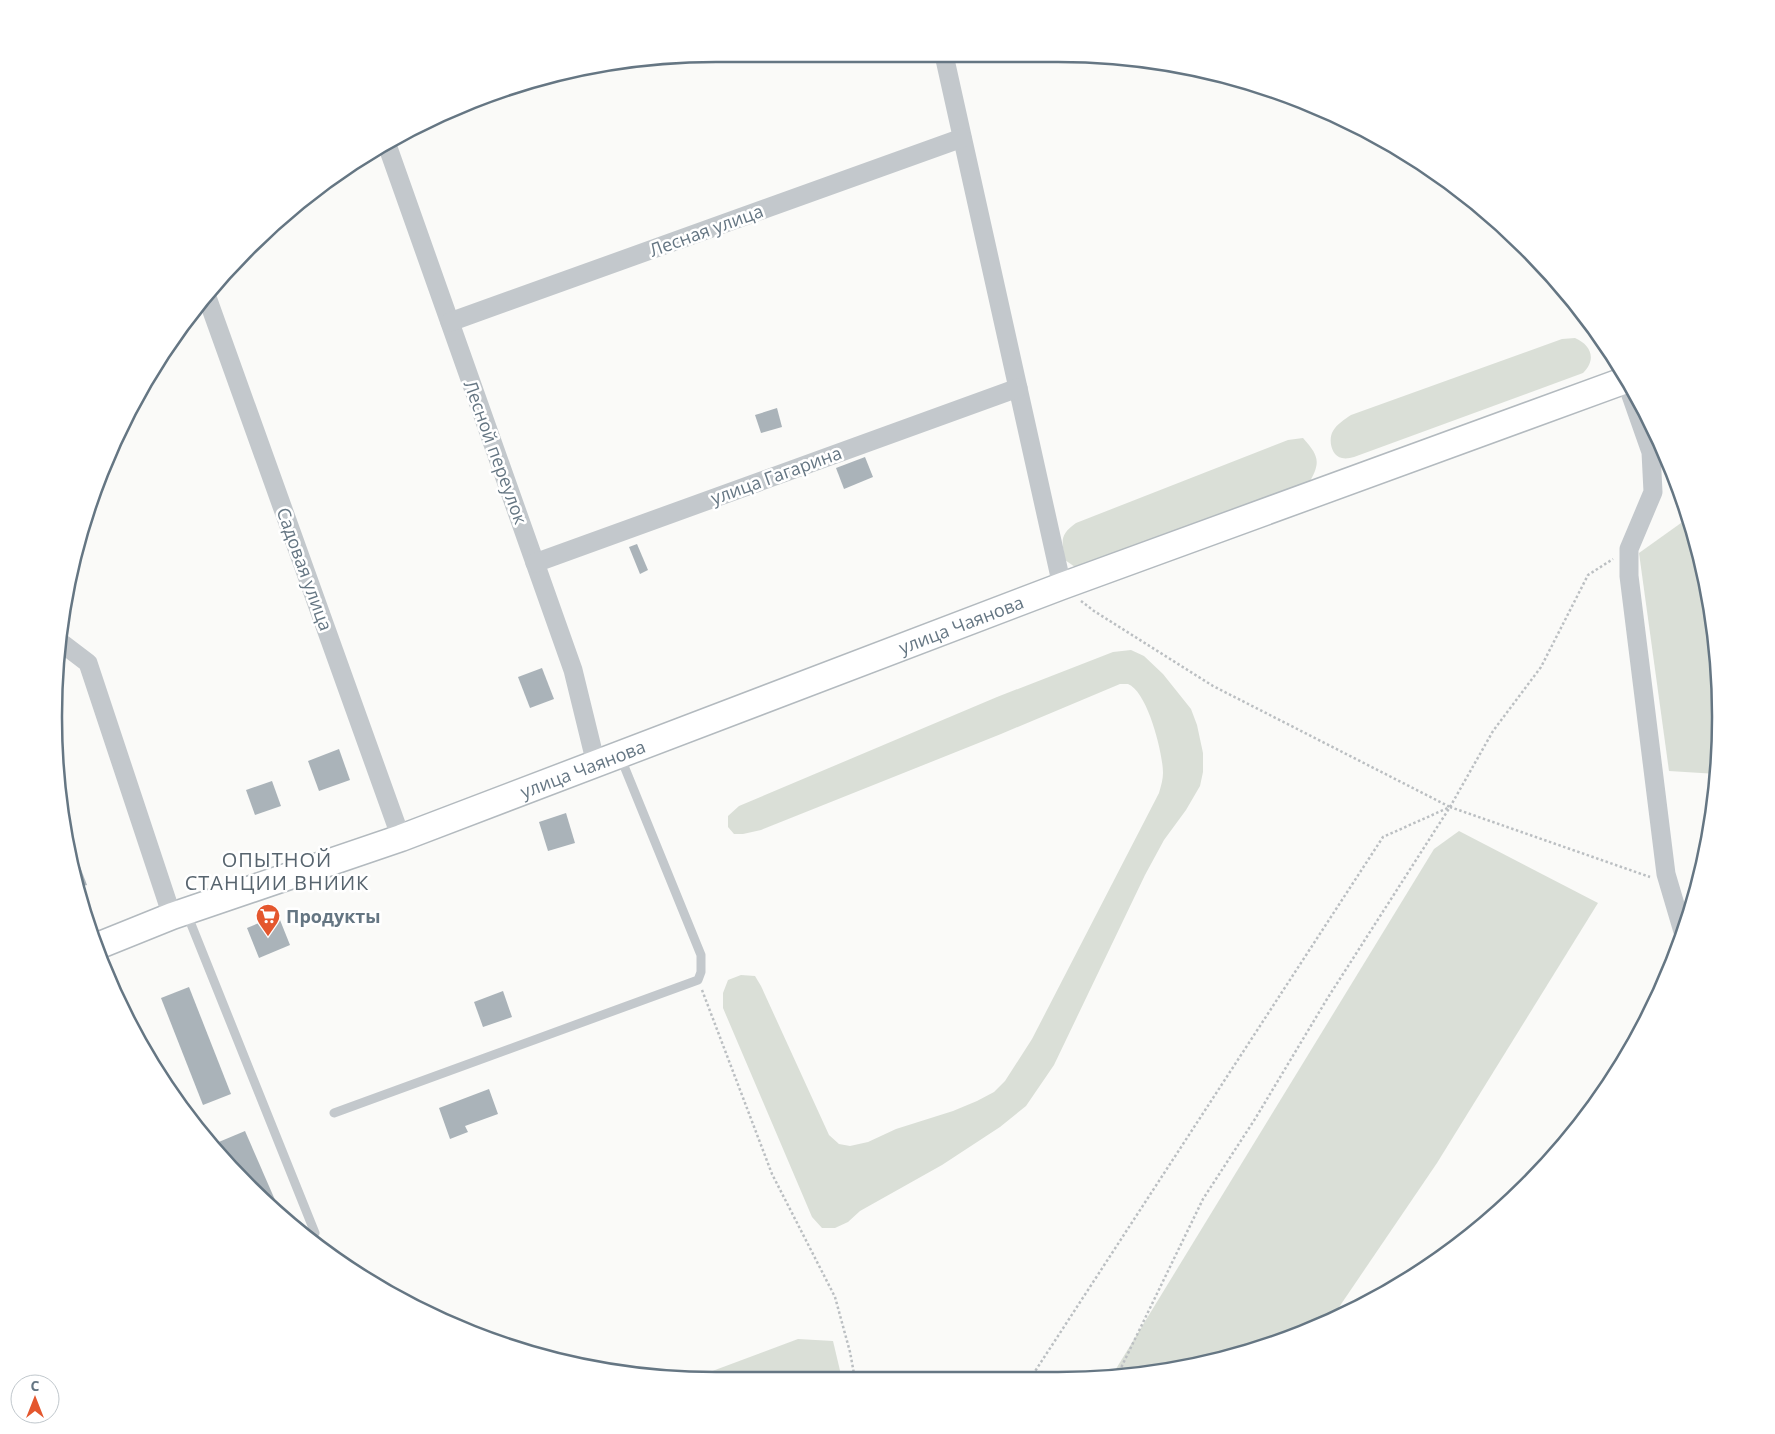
<svg xmlns="http://www.w3.org/2000/svg" width="1775" height="1434" viewBox="0 0 1775 1434" font-family="'Open Sans',sans-serif">
<rect width="100%" height="100%" fill="#fafaf8"/>
<g fill="#dadfd7">
<path d="M1575 338C1591 345 1597 359 1583 373L1354 457C1350 458 1346 459 1342 458 1331 456 1328 439 1333 431 1337 424 1345 419 1351 415L1562 339Z"/>
<path d="M1303 438C1319 456 1321 462 1309 483L1075 567 1065 560C1062 541 1059 535 1076 523L1288 440Z"/>
<polygon points="1688,518 1699,545 1720,673 1717,774 1669,771 1639,553"/>
<path d="M1131 650 1144 656 1163 674 1191 709 1197 725 1203 753V772L1200 786 1186 810 1164 840 1145 875 1054 1065 1026 1106 1000 1127 942 1165 860 1211 848 1222 835 1228H822L812 1217 723 1008V993L728 980 741 975 755 976 761 986 829 1135 839 1144 850 1146 868 1142 896 1129 953 1111 977 1101 994 1092 1005 1081 1032 1039 1159 793C1161 786 1163 779 1163 773 1163 754 1148 692 1128 684 1127 684 1121 684 1120 684L1001 734 761 830 743 834H734L728 827V816L739 806 997 697 1113 652Z"/>
<polygon points="1459,831 1598,903 1437,1163 1331,1319 1230,1358 1111,1377 1434,849"/>
<polygon points="798,1339 833,1341 842,1379 691,1379"/>
</g>
<g fill="#aab3b9">
<polygon points="777,408 782,427 761,433 755,415"/>
<polygon points="865,457 873,477 844,489 836,468"/>
<polygon points="637,544 648,570 640,574 629,547"/>
<polygon points="542,668 554,699 530,708 518,677"/>
<polygon points="339,749 350,780 319,791 308,761"/>
<polygon points="272,781 281,806 255,815 246,790"/>
<polygon points="566,813 575,843 548,851 539,822"/>
<polygon points="79,864 87,885 80,887 73,866"/>
<polygon points="278,915 290,945 259,958 247,928"/>
<polygon points="189,987 231,1094 203,1105 161,998"/>
<polygon points="503,991 512,1017 483,1027 474,1002"/>
<polygon points="489,1089 498,1114 465,1126 468,1132 450,1139 439,1108"/>
<polygon points="245,1131 279,1209 214,1144"/>
</g>
<g fill="none" stroke-linecap="round" stroke-linejoin="round">
<defs>
<g id="secondary">
<path id="s1" d="M100 945 172 916 401 838 1062 586 1626 380"/>
</g>
</defs>
<use href="#secondary" stroke="#b3babf" stroke-width="29"/>
<g stroke="#bbbfc2" stroke-width="2.5" stroke-dasharray="2.5 2.5" stroke-linecap="butt">
<polyline points="1081,601 1094,611 1213,686 1450,807"/>
<polyline points="702,990 772,1174 835,1297 850,1352 855,1379"/>
<polyline points="1117,1376 1203,1199 1255,1119 1327,999 1450,807 1493,731 1541,667 1588,575 1613,559"/>
<polyline points="1030,1379 1383,837 1450,807 1650,877"/>
</g>
<g stroke="#c3c8cc" stroke-width="9">
<polyline points="187,914 315,1233"/>
<polyline points="334,1113 698,980 701,972 701,955 620,756"/>
</g>
<g stroke="#c3c8cc" stroke-width="19">
<polyline points="944,55 1062,586"/>
<polyline points="386,142 573,670 596,764"/>
<polyline points="208,300 401,838"/>
<polyline points="450,322 962,138"/>
<polyline points="1626,381 1651,452 1653,492 1629,549 1629,576 1666,874 1684,935"/>
<polyline points="535,563 1018,388"/>
<polyline points="63,644 88,663 172,916"/>
</g>
<use href="#secondary" stroke="#fff" stroke-width="26"/>
</g>
<defs>
<symbol id="supermarket-pin" viewBox="-11 -11 22 30"><path d="M0 17L-7.5 6A9.5 9.5 0 1 1 7.5 6Z" fill="#e4572e" stroke="#fff"/><path d="M-6-5.5h2.5l.6 2H6L4.5 2H-2.5L-4.4-4H-6ZM-1.5 3.2a1.3 1.3 0 1 0 .1 0ZM3 3.2a1.3 1.3 0 1 0 .1 0Z" fill="#fff"/></symbol>
</defs>
<g fill-rule="evenodd">
<use href="#supermarket-pin" x="254" y="902" width="28" height="38"/>
</g>
<g text-anchor="middle" dominant-baseline="central" stroke-width="5" stroke-linejoin="round" paint-order="stroke">
<g font-size="18" fill="#657683" stroke="#fff">
<text transform="translate(706 230) rotate(-20)">Лесная улица</text>
<text transform="translate(496 452) rotate(70)">Лесной переулок</text>
<text transform="translate(776 475) rotate(-20)">улица Гагарина</text>
<text transform="translate(305 569) rotate(70)">Садовая улица</text>
<text stroke="none"><textPath href="#s1" startOffset="919">улица Чаянова</textPath></text>
<text stroke="none"><textPath href="#s1" startOffset="514">улица Чаянова</textPath></text>
</g>
<g font-size="18" font-weight="bold" fill="#657683" stroke="#fff" text-anchor="start">
<text x="286" y="916">Продукты</text>
</g>
<g font-size="20" letter-spacing="1" fill="#57646e" stroke="#fff">
<text x="277" y="859">ОПЫТНОЙ<tspan x="277" dy="23">СТАНЦИИ ВНИИК</tspan></text>
</g>
</g>
<path d="M0 0H1775V1434H0ZM716 62H1058A654 654 0 0 1 1712 716V718A654 654 0 0 1 1058 1372H716A654 654 0 0 1 62 718V716A654 654 0 0 1 716 62Z" fill="#fff" fill-rule="evenodd"/>
<path fill="none" stroke="#657683" stroke-width="2.5" d="M716 62H1058A654 654 0 0 1 1712 716V718A654 654 0 0 1 1058 1372H716A654 654 0 0 1 62 718V716A654 654 0 0 1 716 62Z"/>
<g transform="translate(35 1399)"><circle r="24" fill="#ffffff" stroke="#c1c8cd"/>
<path d="M0-4L9 19L0 12L-9 19Z" fill="#e4572e"/>
<text y="-8" font-size="14" font-weight="bold" text-anchor="middle" fill="#657683">С</text>
</g>
</svg>
